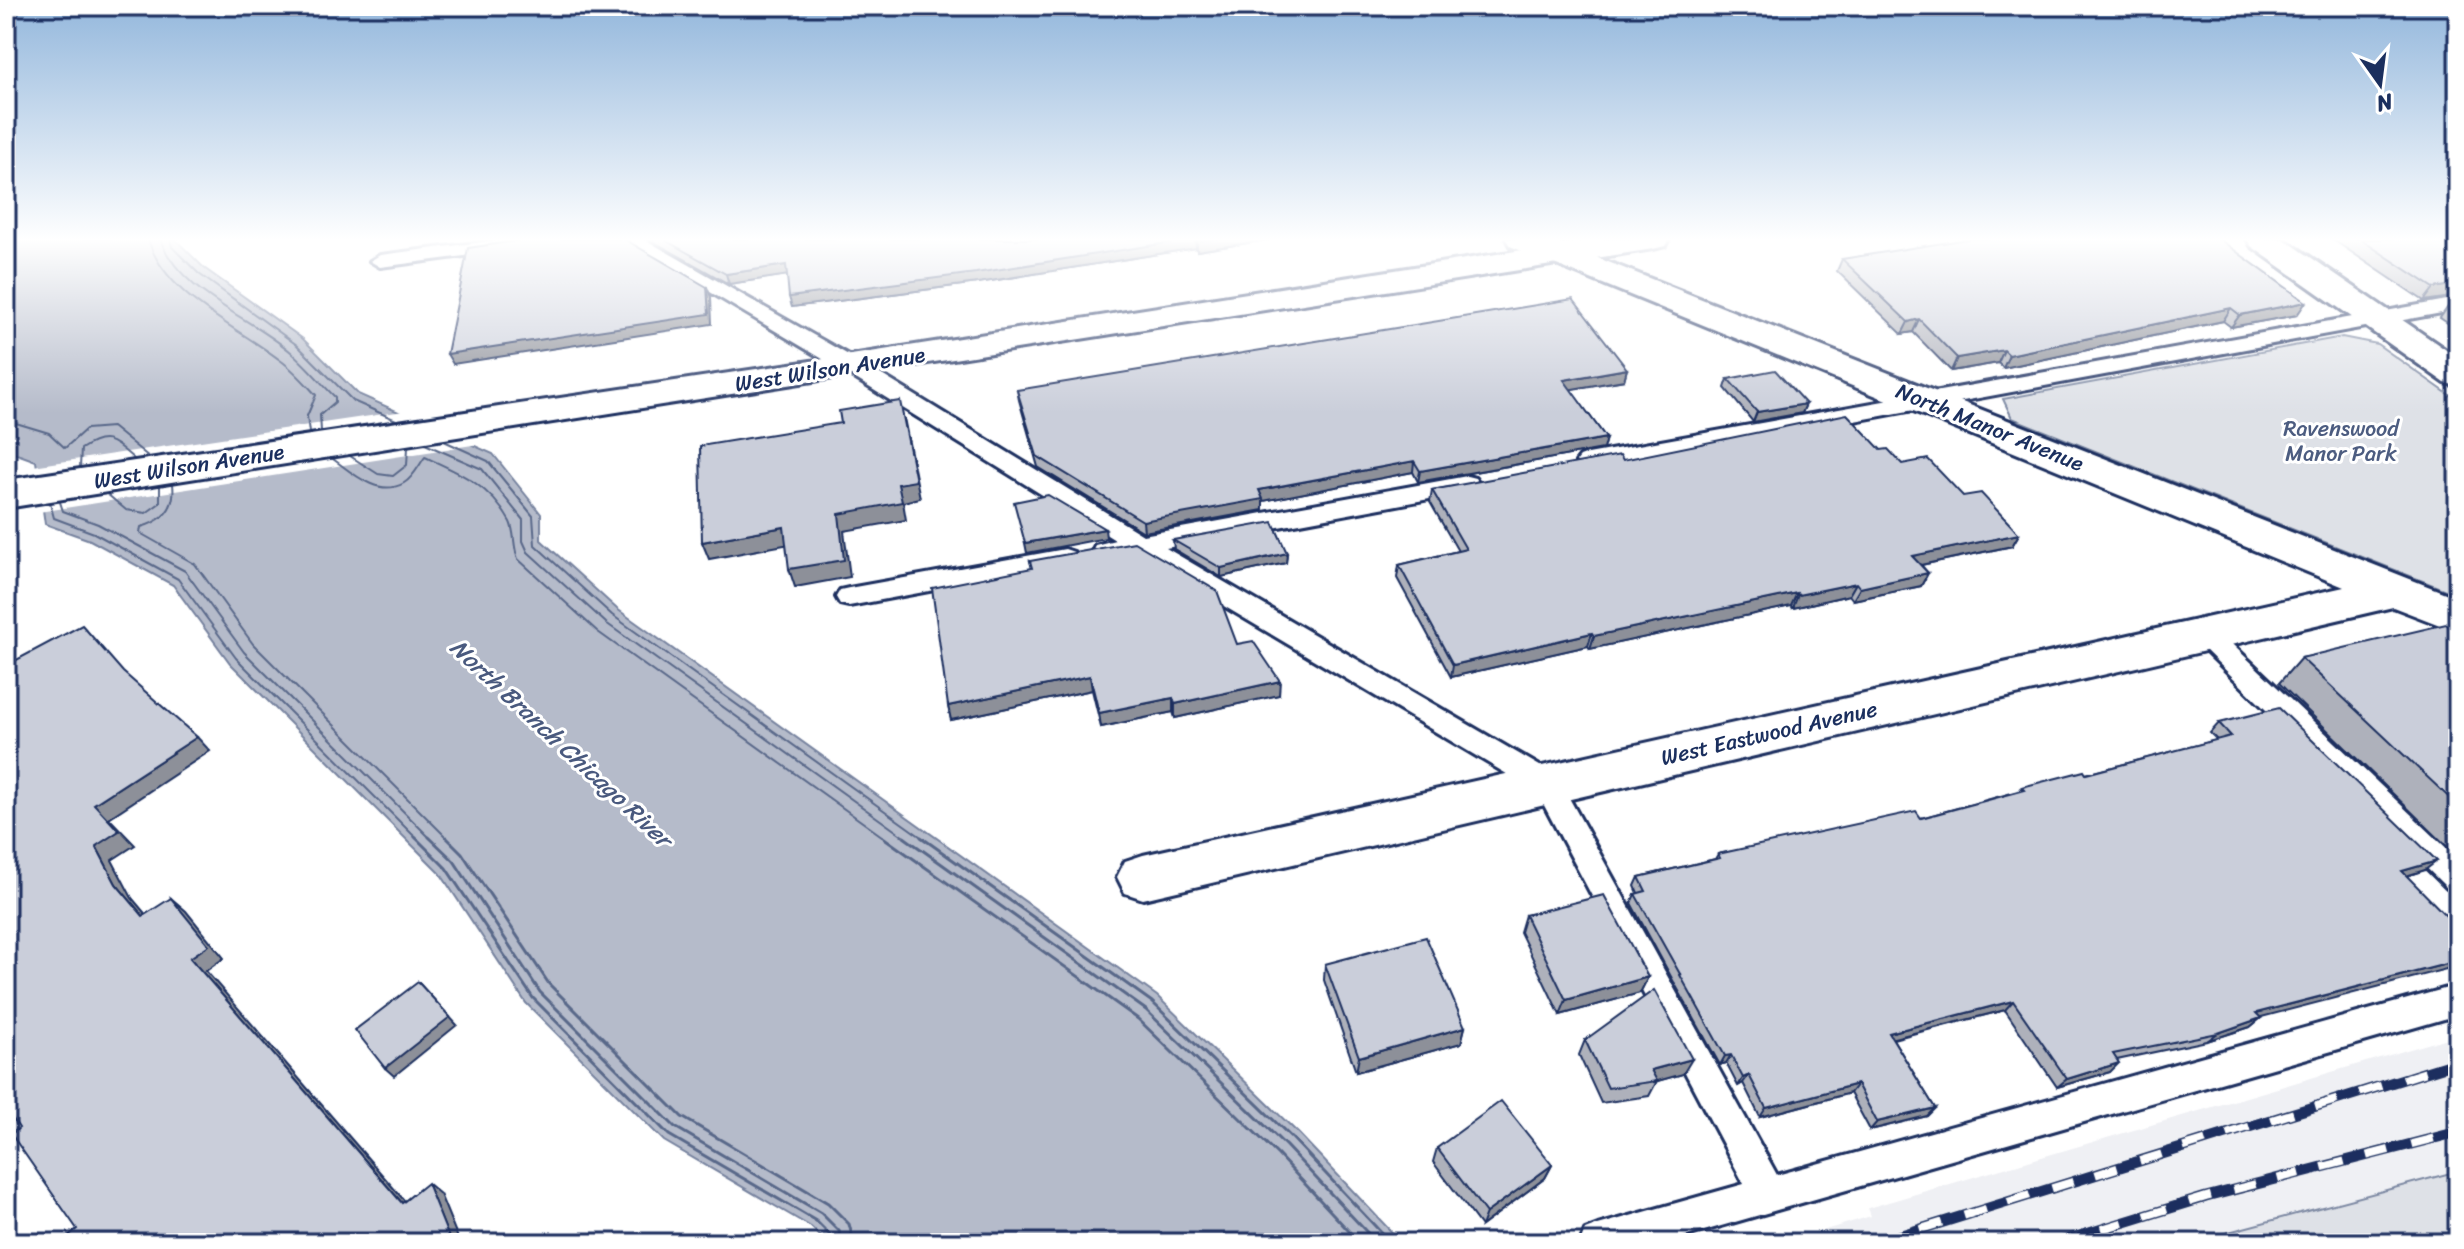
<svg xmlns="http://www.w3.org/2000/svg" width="2464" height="1249" viewBox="0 0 2464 1249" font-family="Sriracha,sans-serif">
<rect width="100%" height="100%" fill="#fff"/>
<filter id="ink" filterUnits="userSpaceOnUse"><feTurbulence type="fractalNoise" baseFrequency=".0125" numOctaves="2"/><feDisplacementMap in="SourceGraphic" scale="16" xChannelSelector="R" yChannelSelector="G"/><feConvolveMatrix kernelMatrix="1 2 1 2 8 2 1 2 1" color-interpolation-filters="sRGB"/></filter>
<g filter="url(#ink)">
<polygon fill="#eff0f4" points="2458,1035 2458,1171 2187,1243 1783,1243 1871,1216 1868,1208"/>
<g fill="#dee1e7" stroke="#7c88a2" stroke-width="2">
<polygon points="2342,337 2377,344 2458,401 2458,595 2012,418 2003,399"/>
<polygon points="2458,1171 2458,1243 2187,1243"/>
</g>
<polygon fill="#b5bbca" stroke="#77839f" stroke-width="2" points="6,239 175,239 204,268 303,339 358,394 493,454 541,514 541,540 617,609 1157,996 1299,1134 1402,1243 827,1243 811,1227 664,1141 526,1003 440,873 230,663 173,585 90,540 45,524 36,461 6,450"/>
<polygon fill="#fff" points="404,411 479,444 39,512 33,466"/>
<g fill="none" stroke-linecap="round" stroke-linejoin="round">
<g stroke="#596789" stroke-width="2">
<path d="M148 239C165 296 236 326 280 360 294 370 305 383 316 395L307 416 309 433"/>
<path d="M160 239C180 293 250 317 291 352 307 366 320 382 335 397V402L320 415 321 431"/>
<polyline points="170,239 172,247 199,274 297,345 353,401 396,420"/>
<polyline points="6,420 49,433 65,448 86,429 112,427 149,457"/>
<polyline points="444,441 488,461 533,516 535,545 612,615 924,839"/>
<polyline points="425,444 482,469 523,520 523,541 528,552 606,623 907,839"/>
<polyline points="350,456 378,474 393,476 407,465 408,447"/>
<path d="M333 459C352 473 379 498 404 483 413 478 419 465 425 457 460 473 490 485 510 522 515 532 513 547 518 559L598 632 886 839"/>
<path d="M80 467 81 449C107 432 113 441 134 459"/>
<path d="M173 484C176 508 163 521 141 527L140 533 195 564 253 644 448 839"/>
<polyline points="107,494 126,510 146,513 160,503 160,486"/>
<polyline points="60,502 63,511 98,524 185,571 244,652 431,839"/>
<polyline points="50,503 54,518 94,533 178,579 236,658 417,839"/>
</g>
<g stroke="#596789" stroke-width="3">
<polyline points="415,837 446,868 533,998 669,1135 816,1221 830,1235 832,1243"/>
<polyline points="429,837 454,861 540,992 675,1127 821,1213 839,1231 842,1243"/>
<polyline points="446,837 462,853 549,984 682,1117 828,1203 849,1224 854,1243"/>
<polyline points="883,837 1138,1019 1278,1155 1360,1243"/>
<polyline points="904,837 1146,1010 1286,1146 1377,1243"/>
<polyline points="921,837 1152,1002 1293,1139 1391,1243"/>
</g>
<defs>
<g id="service">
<polygon points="506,239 557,239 547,245 380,267 370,261 380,255"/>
<polygon points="621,239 644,239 859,361 1143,535 1467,476 1475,478 1479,484 1475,490 1467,492 1166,548 1557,776 1777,1175 2458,985 2458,1015 1662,1243 1580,1243 1585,1230 1598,1225 1744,1184 1537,792 1136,554 1104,560 1095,557 1092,551 1095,545 1115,540 843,371"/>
<polygon points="2458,298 2458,310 1588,470 1580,467 1576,462 1580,457 1588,454"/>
<polygon points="1065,549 1074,552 1077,558 1074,564 849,606 840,604 836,597 840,590 849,588"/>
<polygon points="2204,623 2213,626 2458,859 2458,892 2447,888 2195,640 2191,633 2195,626"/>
</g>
<g id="minor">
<polygon points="1506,239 1550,239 2458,598 2458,632 2393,607 1143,899 1125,893 1117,877 1125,861 1143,855 2344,587 1510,246"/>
<polygon points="2247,239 2284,239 2458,358 2458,386 2445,383 2251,246"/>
</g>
<polygon id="tertiary" points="1593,239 1669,239 1665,246 1653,249 6,508 6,480 851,355"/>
</defs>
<use href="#service" stroke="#1b2f5e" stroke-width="6"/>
<use href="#minor" stroke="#1b2f5e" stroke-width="6"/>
<use href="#tertiary" stroke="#1b2f5e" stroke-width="6"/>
<use href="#service" fill="#fff" fill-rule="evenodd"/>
<use href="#minor" fill="#fff" fill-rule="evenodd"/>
<use href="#tertiary" fill="#fff" fill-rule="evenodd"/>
<defs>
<g id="rail">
<polyline points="1876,1243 2458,1062"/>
<polyline points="2057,1243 2206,1197 2458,1132"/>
</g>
</defs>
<use href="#rail" stroke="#1b2f5e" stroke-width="11"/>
<use href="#rail" stroke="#fff" stroke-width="8" stroke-dasharray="23" stroke-linecap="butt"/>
</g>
<g fill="#aeb1bb" stroke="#1b2f5e" stroke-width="2">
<polygon points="649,239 1273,239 1197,251 1196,248 978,283 792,307 787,275 729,284"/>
<polygon points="2332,239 2458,239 2458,296 2424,301"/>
<polygon points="1842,259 2297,315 2231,327 2223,321 2003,368 1998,363 1951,371 1913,332 1902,334 1837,271"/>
<polygon points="2458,302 2458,330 2440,318 2450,304"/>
<polygon points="1627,369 1624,380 1570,389 1606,438 1603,449 1418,482 1413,472 1263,501 1263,510 1144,532 1038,467 1019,400 1017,390"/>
<polygon points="1728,379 1806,404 1802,413 1753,422 1725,388"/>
<polygon points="1881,450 1902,464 1963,496 2019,534 2012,546 1921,565 1928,573 1921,586 1853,600 1849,595 1793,608 1791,606 1590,649 1588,646 1451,677 1397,578 1399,565 1458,551 1430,502 1432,490 1623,460"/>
<polygon points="1173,540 1287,553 1286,563 1221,577 1174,549"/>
<polygon points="1030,561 1237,644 1279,695 1175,718 1173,712 1101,727 1092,690 951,720 948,706 1032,568"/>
<polygon points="2458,633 2458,857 2279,683 2301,658"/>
<polygon points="2219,723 2425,870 2406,876 2261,1018 2250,1027 2207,1041 2117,1060 2110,1072 2057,1087 2005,1010 1893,1039 1935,1108 1927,1116 1870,1130 1850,1093 1760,1117 1743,1083 1738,1086 1726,1063 1720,1065 1675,984 1676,983 1675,984 1631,903 1635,894 1638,893 1635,886 1639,877 1715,859 1718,854 1921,818 2019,791 2022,787 2086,774 2217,740 2210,733"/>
<polygon points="1525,915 1648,977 1640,993 1560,1015 1520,932"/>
<polygon points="1325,964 1465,1027 1461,1043 1356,1072 1324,980"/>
<polygon points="1585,1040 1683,1074 1657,1081 1649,1096 1601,1103 1579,1055"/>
<polygon points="1437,1148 1552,1165 1545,1178 1481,1226 1433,1162"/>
</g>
<g fill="#8d9099" stroke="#1b2f5e" stroke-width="2">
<polygon points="1195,239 1196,248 978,283 792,307 789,297"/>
<polygon points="1213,239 1273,239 1197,251 1197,241"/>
<polygon points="786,265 789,275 729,284 726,274"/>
<polygon points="2458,284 2458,296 2424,301 2434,288"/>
<polygon points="707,287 711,297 712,324 453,364 447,354"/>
<polygon points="2306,302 2297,315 2231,327 2240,315"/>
<polygon points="2231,308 2223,321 2003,368 2009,355"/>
<polygon points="1919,319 1913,332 1902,334 1908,322"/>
<polygon points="2004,350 1998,363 1951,371 1957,358"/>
<polygon points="1627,369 1624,380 1561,391 1564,380"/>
<polygon points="1806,404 1802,413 1753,422 1757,412"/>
<polygon points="904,418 920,498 903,502 906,520 844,531 850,577 795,587 789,569 839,514 898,484"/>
<polygon points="1606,438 1603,449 1418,482 1420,471"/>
<polygon points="1414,461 1413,472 1263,501 1263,510 1144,532 1143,521 1259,490"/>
<polygon points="784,527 790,544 709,559 702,542"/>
<polygon points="1105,529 1106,538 1027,553 1025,543"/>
<polygon points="2019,534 2012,546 1906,568 1912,556"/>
<polygon points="1287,553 1286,563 1221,577 1221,568"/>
<polygon points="1928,573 1921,586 1853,600 1860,588"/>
<polygon points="1856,583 1849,595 1793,608 1798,595"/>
<polygon points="1797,593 1791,606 1590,649 1594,636"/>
<polygon points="1592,633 1588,646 1451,677 1453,665"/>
<polygon points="1090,676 1092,690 951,720 948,706"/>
<polygon points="1280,681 1279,695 1175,718 1175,704"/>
<polygon points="1173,698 1173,712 1101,727 1099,713"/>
<polygon points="197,737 210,751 109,818 135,845 112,860 132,898 159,930 143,916 116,884 96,846 94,804"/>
<polygon points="2437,861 2425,870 2390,881 2402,871"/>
<polygon points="171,898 186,911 224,958 206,971 416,1214 402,1203 190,958"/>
<polygon points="2458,961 2458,966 2246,1021 2256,1013"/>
<polygon points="1648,977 1640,993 1560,1015 1566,1000"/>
<polygon points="418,982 457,1025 394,1076 385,1068"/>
<polygon points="2013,1001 2005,1010 1882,1041 1889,1033"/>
<polygon points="2261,1018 2250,1027 2207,1041 2218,1033"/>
<polygon points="1465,1027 1461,1043 1356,1072 1359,1057"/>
<polygon points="1731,1055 1726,1063 1720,1065 1725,1056"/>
<polygon points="1692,1059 1683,1074 1654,1082 1651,1070"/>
<polygon points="2119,1063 2110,1072 2057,1087 2067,1079"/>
<polygon points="1749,1075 1743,1083 1738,1086 1743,1078"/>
<polygon points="1857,1084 1850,1093 1760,1117 1766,1108"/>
<polygon points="1935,1108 1927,1116 1870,1130 1877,1122"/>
<polygon points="1552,1165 1545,1178 1481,1226 1486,1213"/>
<polygon points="427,1183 440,1194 460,1243 451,1243"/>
</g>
<g fill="#caceda" stroke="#1b2f5e" stroke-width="2">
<polygon points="530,239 624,239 707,287 709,314 447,354 468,248"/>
<polygon points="663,239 1192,239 976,273 789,297 786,265 726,274"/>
<polygon points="1196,239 1213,239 1197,241"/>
<polygon points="1968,239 2219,239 2306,302 2240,315 2231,308 2009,355 2004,350 1957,358 1919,319 1908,322 1842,259"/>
<polygon points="2360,239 2458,239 2458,284 2434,288"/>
<polygon points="1573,299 1627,369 1564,380 1606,438 1420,471 1414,461 1259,490 1263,499 1143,521 1037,456 1017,390"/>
<polygon points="2458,302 2458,310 2450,304"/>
<polygon points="1775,370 1806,404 1757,412 1728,379"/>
<polygon points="900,401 916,481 898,484 902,502 839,514 844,560 789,569 784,527 702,542 700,446 841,423 839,411"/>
<polygon points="1847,414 1881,450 1888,449 1902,464 1928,459 1963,496 1981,493 2019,534 1912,556 1928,573 1860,588 1856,583 1798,595 1797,593 1594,636 1592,633 1453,665 1399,565 1466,549 1432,490 1620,455 1623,460"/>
<polygon points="1048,495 1105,529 1025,543 1014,502"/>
<polygon points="1273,522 1287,553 1221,568 1173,540"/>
<polygon points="1134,542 1217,591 1237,644 1253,641 1280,681 1175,704 1173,698 1099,713 1090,676 948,706 932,588 1032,568 1030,561"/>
<polygon points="2446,624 2458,633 2458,806 2301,658"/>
<polygon points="82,625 123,672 197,737 94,804 119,831 96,846 116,884 143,916 171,898 209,945 190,958 402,1203 427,1183 451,1243 72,1243 67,1237 77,1229 11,1134 19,1128 6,1109 6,661 9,664"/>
<polygon points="2279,708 2437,861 2402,871 2458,928 2458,961 2256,1013 2261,1018 2218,1033 2113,1054 2119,1063 2067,1079 2013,1001 1889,1033 1935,1108 1877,1122 1857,1084 1766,1108 1749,1075 1743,1078 1731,1055 1725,1056 1680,975 1682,974 1680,974 1635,894 1646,891 1639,877 1720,858 1718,854 1916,811 1921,818 2025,790 2022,787 2084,771 2086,774 2231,736 2219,723"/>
<polygon points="1604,895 1648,977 1566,1000 1525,915"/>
<polygon points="1426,937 1465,1027 1359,1057 1325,964"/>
<polygon points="418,982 450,1017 385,1068 355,1030"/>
<polygon points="1654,990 1692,1059 1651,1070 1657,1081 1608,1088 1585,1040"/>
<polygon points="1501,1101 1552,1165 1486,1213 1437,1148"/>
</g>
</g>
<linearGradient id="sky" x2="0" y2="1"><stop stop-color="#93b7dc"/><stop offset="0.58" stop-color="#fff"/><stop offset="1" stop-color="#fff" stop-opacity="0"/></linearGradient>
<rect width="2464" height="413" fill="url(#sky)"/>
<g text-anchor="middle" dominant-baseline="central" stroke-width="6" stroke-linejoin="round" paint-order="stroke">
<g font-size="22" fill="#1b2f5e" stroke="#fff">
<text transform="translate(830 369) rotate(-9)">West Wilson Avenue</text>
<text transform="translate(1990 427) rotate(22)">North Manor Avenue</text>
<text transform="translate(189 466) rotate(-9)">West Wilson Avenue</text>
<text transform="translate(1769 733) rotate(-13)">West Eastwood Avenue</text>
</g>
<g font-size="22" fill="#4c5c80" stroke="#fff">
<text x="2341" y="428">Ravenswood<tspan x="2341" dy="25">Manor Park</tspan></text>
</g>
<g font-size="24" font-style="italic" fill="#49597e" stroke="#fff">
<text transform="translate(561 743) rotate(43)">North Branch Chicago River</text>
</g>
</g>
<rect width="2464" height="1249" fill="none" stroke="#fff" stroke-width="32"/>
<rect x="16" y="16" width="2432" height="1217" fill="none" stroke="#1b2f5e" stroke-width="3" filter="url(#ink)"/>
<g transform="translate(2380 84) rotate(166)" stroke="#ffffff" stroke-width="6" paint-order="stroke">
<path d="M0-6L14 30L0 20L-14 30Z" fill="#1b2f5e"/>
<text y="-12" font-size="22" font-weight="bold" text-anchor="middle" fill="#1b2f5e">N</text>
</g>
</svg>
